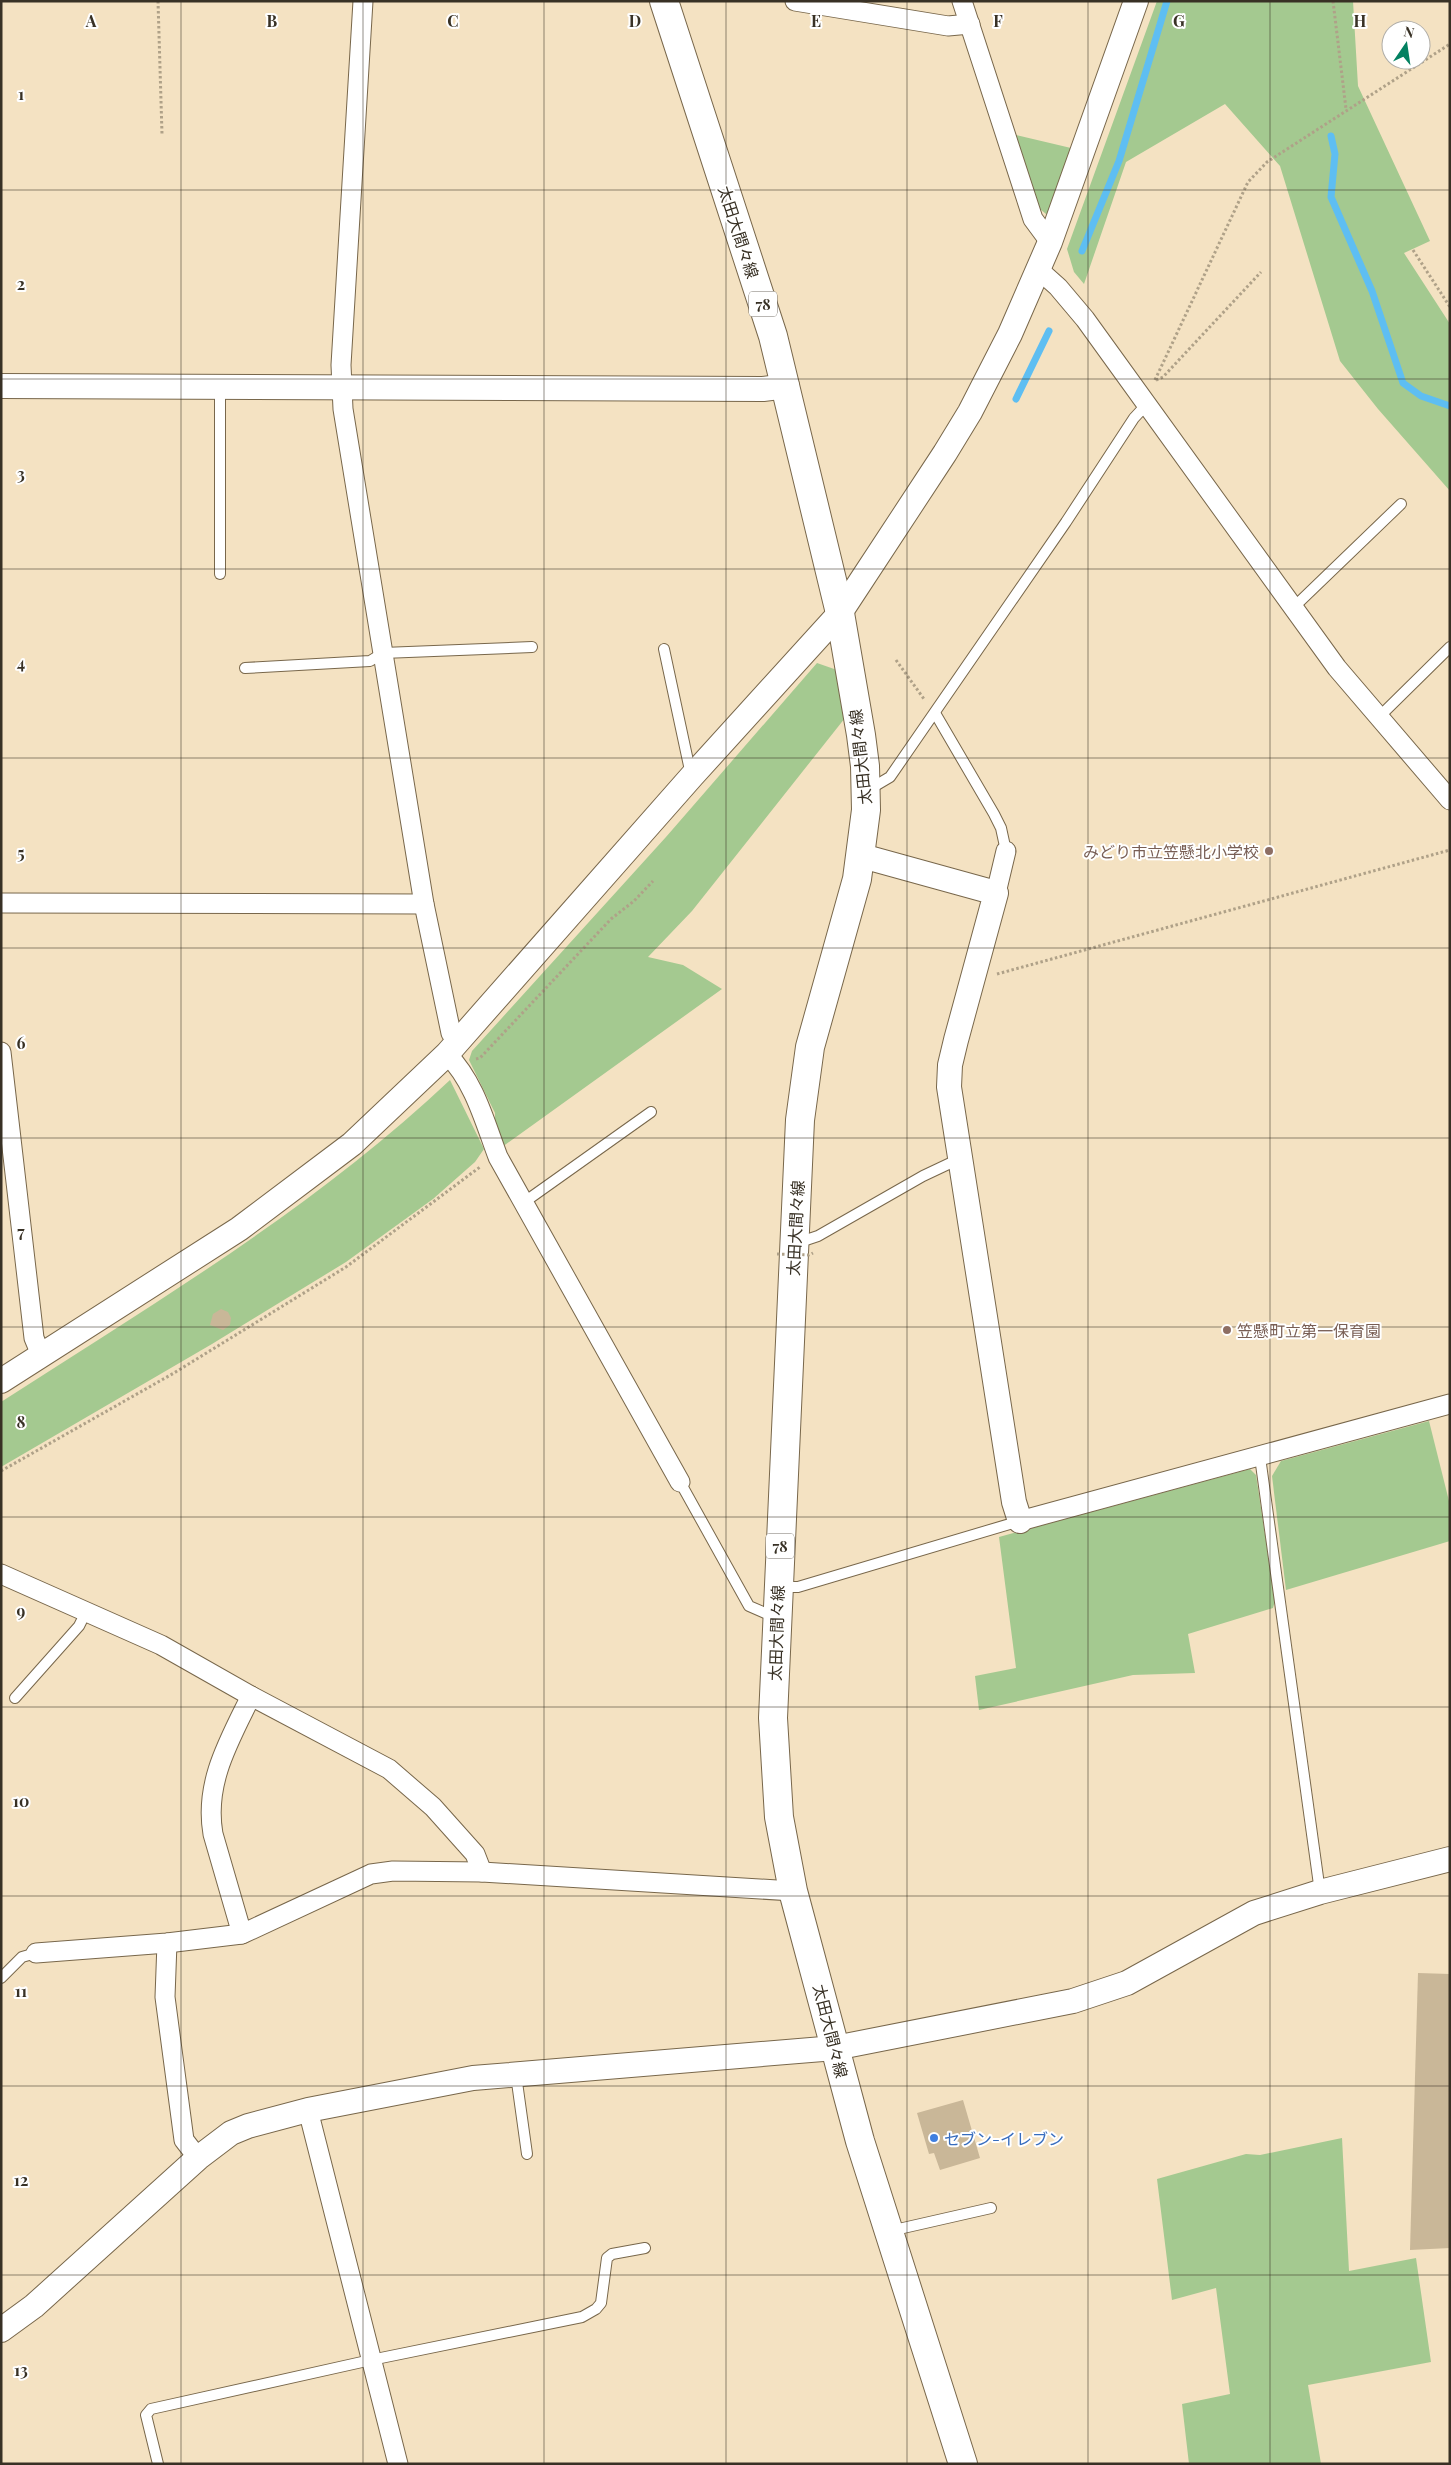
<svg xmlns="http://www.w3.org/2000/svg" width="1451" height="2465" viewBox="0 0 1451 2465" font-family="'Playfair Display','Noto Sans JP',serif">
<rect width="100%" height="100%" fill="#f4e2c2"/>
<g fill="#a4c990">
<polygon points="1157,1 1353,1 1358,86 1430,241 1404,253 1450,324 1450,491 1378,409 1340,361 1280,166 1225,104 1126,162 1084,284 1074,272 1067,249"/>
<polygon points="1016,135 1071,148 1049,213 1046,214 1040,209"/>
<polygon points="817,663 837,670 845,718 692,911 648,957 683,965 722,989 502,1147 495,1130 495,1113 469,1060 472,1051 666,837"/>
<path d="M450 1080 484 1149 475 1162 433 1199 346 1262 212 1344 1 1467V1402C156 1302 316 1207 450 1080Z"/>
<polygon points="1429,1421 1450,1505 1450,1541 1286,1590 1272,1476 1281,1461"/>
<polygon points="1250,1469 1256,1475 1275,1601 1273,1608 1188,1634 1195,1673 1133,1675 979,1710 975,1676 1016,1668 999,1537"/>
<polygon points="1342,2138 1349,2271 1416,2258 1431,2362 1308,2385 1321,2464 1189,2464 1182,2404 1230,2394 1216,2288 1172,2300 1157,2179 1246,2154 1260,2155"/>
</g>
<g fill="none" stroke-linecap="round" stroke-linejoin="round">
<g stroke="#5ebef2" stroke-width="7">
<polyline points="1331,136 1335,154 1331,197 1372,291 1403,383 1421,396 1450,406"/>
<polyline points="1082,251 1119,161 1167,1"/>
<polyline points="1016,399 1049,331"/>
</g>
</g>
<g fill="#c9b798">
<polygon points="221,1309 228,1312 231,1318 230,1325 223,1330 210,1325 213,1314"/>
<polygon points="1418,1973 1450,1974 1450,2248 1410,2250"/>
<polygon points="963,2100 980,2158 940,2170 934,2153 929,2154 917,2113"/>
</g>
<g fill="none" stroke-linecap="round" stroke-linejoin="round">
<defs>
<g id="service">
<polyline points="220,387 220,574"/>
<polyline points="1293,608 1401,504"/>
<polyline points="664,649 691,775"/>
<polyline points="245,668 370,661 383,653 532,647"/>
<polyline points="935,713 994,814 1001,828 1006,851"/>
<polyline points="1378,718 1450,647"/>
<polyline points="868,790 890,777 1066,522 1134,418 1147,404"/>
<polyline points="523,1203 651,1112"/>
<polyline points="795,1239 806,1240 818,1236 923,1176 959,1159"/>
<polyline points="1260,1457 1320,1892"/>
<polyline points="680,1482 749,1606 765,1613 777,1614"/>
<polyline points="781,1587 798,1587 1020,1521"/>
<polyline points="15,1698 79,1626 86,1612"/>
<polyline points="1,1978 22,1957 36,1953"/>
<polyline points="516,2075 527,2154"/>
<polyline points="890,2231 991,2208"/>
<polyline points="158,2464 146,2415 151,2409 371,2360 582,2317 596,2309 601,2303 607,2258 612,2254 645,2248"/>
</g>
<g id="minor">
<polyline points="363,1 341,365 343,409 424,904 451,1033 457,1041"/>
<polyline points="795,1 948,26 970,24"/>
<polyline points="962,1 1033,219 1050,242"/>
<polyline points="1039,270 1058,287 1085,319 1337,668 1450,800"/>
<polyline points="996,893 1006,851"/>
<polyline points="1,903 424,904"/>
<polyline points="1,1052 34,1338 41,1355"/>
<path d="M447 1054C475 1083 484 1120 498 1157L680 1482"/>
<polyline points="1020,1521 1450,1404"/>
<polyline points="1,1574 161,1645 251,1696 389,1769 433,1807 475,1854 482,1872"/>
<path d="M242 1934 213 1834C204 1783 229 1741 251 1696"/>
<polyline points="167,1943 165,1997 184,2140 198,2158"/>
<polyline points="36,1953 167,1943 242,1934 371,1874 393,1871 482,1872 793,1891"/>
<polyline points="308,2110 398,2464"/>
</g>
<g id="tertiary">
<polyline points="1,386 763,389 787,386"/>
<polyline points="862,856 996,893 956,1040 950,1065 949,1087 1014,1502 1020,1521"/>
<polyline points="1,1381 239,1229 352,1144 447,1054 692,776 840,613 945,453 970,412 1010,334 1050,242 1136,1"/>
<polyline points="1,2330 34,2306 198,2158 231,2133 248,2126 308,2110 473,2078 835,2048 1073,2001 1127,1983 1254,1913 1320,1892 1450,1859"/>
</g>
<polyline id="primary" points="664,1 773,336 840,613 861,735 865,766 866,810 857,879 810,1047 800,1120 773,1718 779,1817 793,1891 860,2141 963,2464"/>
</defs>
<use href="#service" stroke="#78674b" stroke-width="12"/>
<use href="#minor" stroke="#78674b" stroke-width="21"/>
<use href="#tertiary" stroke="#78674b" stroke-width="26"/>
<use href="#primary" stroke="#78674b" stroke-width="30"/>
<g stroke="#afa188" stroke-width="3" stroke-dasharray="2.5 2.5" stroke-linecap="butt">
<polyline points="158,1 162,134"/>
<polyline points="1333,1 1346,109"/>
<polyline points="1413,250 1450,307"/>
<polyline points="1155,380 1248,182 1267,162 1450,44"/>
<polyline points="1156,380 1163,377 1261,272"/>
<polyline points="896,660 924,699"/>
<polyline points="997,974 1450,850"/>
<polyline points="476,1059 480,1058 611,919 634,901 653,881"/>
<polyline points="1,1471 174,1373 346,1267 480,1167"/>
</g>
<use href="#service" stroke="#fff" stroke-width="10"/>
<use href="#minor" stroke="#fff" stroke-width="19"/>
<use href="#tertiary" stroke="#fff" stroke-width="24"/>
<use href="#primary" stroke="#fff" stroke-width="28"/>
<polyline stroke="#afa188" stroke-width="3" stroke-dasharray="2.5 2.5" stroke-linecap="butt" points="777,1254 809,1255 813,1253"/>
</g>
<path fill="none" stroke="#383125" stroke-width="1" stroke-opacity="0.55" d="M181 1V2464M363 1V2464M544 1V2464M726 1V2464M907 1V2464M1088 1V2464M1270 1V2464M1 190H1450M1 379H1450M1 569H1450M1 758H1450M1 948H1450M1 1138H1450M1 1327H1450M1 1517H1450M1 1707H1450M1 1896H1450M1 2086H1450M1 2275H1450"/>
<g fill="#8d6e63" stroke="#fff" stroke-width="2">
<circle cx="1269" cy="851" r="5"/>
<circle cx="1227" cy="1330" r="5"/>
</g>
<circle fill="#3f7fe0" stroke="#fff" stroke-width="2" cx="934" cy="2138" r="5"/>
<g text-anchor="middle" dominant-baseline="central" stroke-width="4" stroke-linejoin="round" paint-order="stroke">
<g fill="#fff" stroke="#746f66" stroke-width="1">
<rect x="749" y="291.5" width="28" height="25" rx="4"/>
<rect x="766" y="1533.5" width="28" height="25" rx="4"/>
</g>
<g font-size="15" font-weight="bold" fill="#383125">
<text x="763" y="304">78</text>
<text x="780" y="1546">78</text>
</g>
<g font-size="16" fill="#383125" stroke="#fff">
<text transform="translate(739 232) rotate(72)">太田大間々線</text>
<text transform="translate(860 757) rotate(-96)">太田大間々線</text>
<text transform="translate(795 1228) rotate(-87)">太田大間々線</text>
<text transform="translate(776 1633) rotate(-88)">太田大間々線</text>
<text transform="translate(831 2031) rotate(76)">太田大間々線</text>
</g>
<g font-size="16" fill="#785e54" stroke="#fff" text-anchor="end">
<text x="1259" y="851">みどり市立笠懸北小学校</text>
<text x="1237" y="1330" text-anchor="start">笠懸町立第一保育園</text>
</g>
<g font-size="16" fill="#366cbe" stroke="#fff" text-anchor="start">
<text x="944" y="2138">セブン-イレブン</text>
</g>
</g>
<g font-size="16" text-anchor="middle" font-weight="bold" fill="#383125" stroke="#fff" stroke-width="4" stroke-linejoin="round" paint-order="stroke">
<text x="91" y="27">A</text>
<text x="272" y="27">B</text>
<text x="453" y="27">C</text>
<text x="635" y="27">D</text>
<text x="816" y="27">E</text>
<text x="998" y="27">F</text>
<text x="1179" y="27">G</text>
<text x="1360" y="27">H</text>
<text x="21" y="100">1</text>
<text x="21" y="290">2</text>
<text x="21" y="480">3</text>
<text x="21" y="669">4</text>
<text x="21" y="859">5</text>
<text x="21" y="1049">6</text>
<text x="21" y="1238">7</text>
<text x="21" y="1428">8</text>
<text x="21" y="1617">9</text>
<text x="21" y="1807">10</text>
<text x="21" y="1997">11</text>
<text x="21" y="2186">12</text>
<text x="21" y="2376">13</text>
</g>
<rect width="1451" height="2465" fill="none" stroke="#383125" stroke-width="5"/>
<g transform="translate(1406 45) rotate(13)"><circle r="24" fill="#ffffff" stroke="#afada8"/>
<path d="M0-4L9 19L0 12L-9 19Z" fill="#038161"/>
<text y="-8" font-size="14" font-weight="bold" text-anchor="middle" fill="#383125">N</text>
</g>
</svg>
